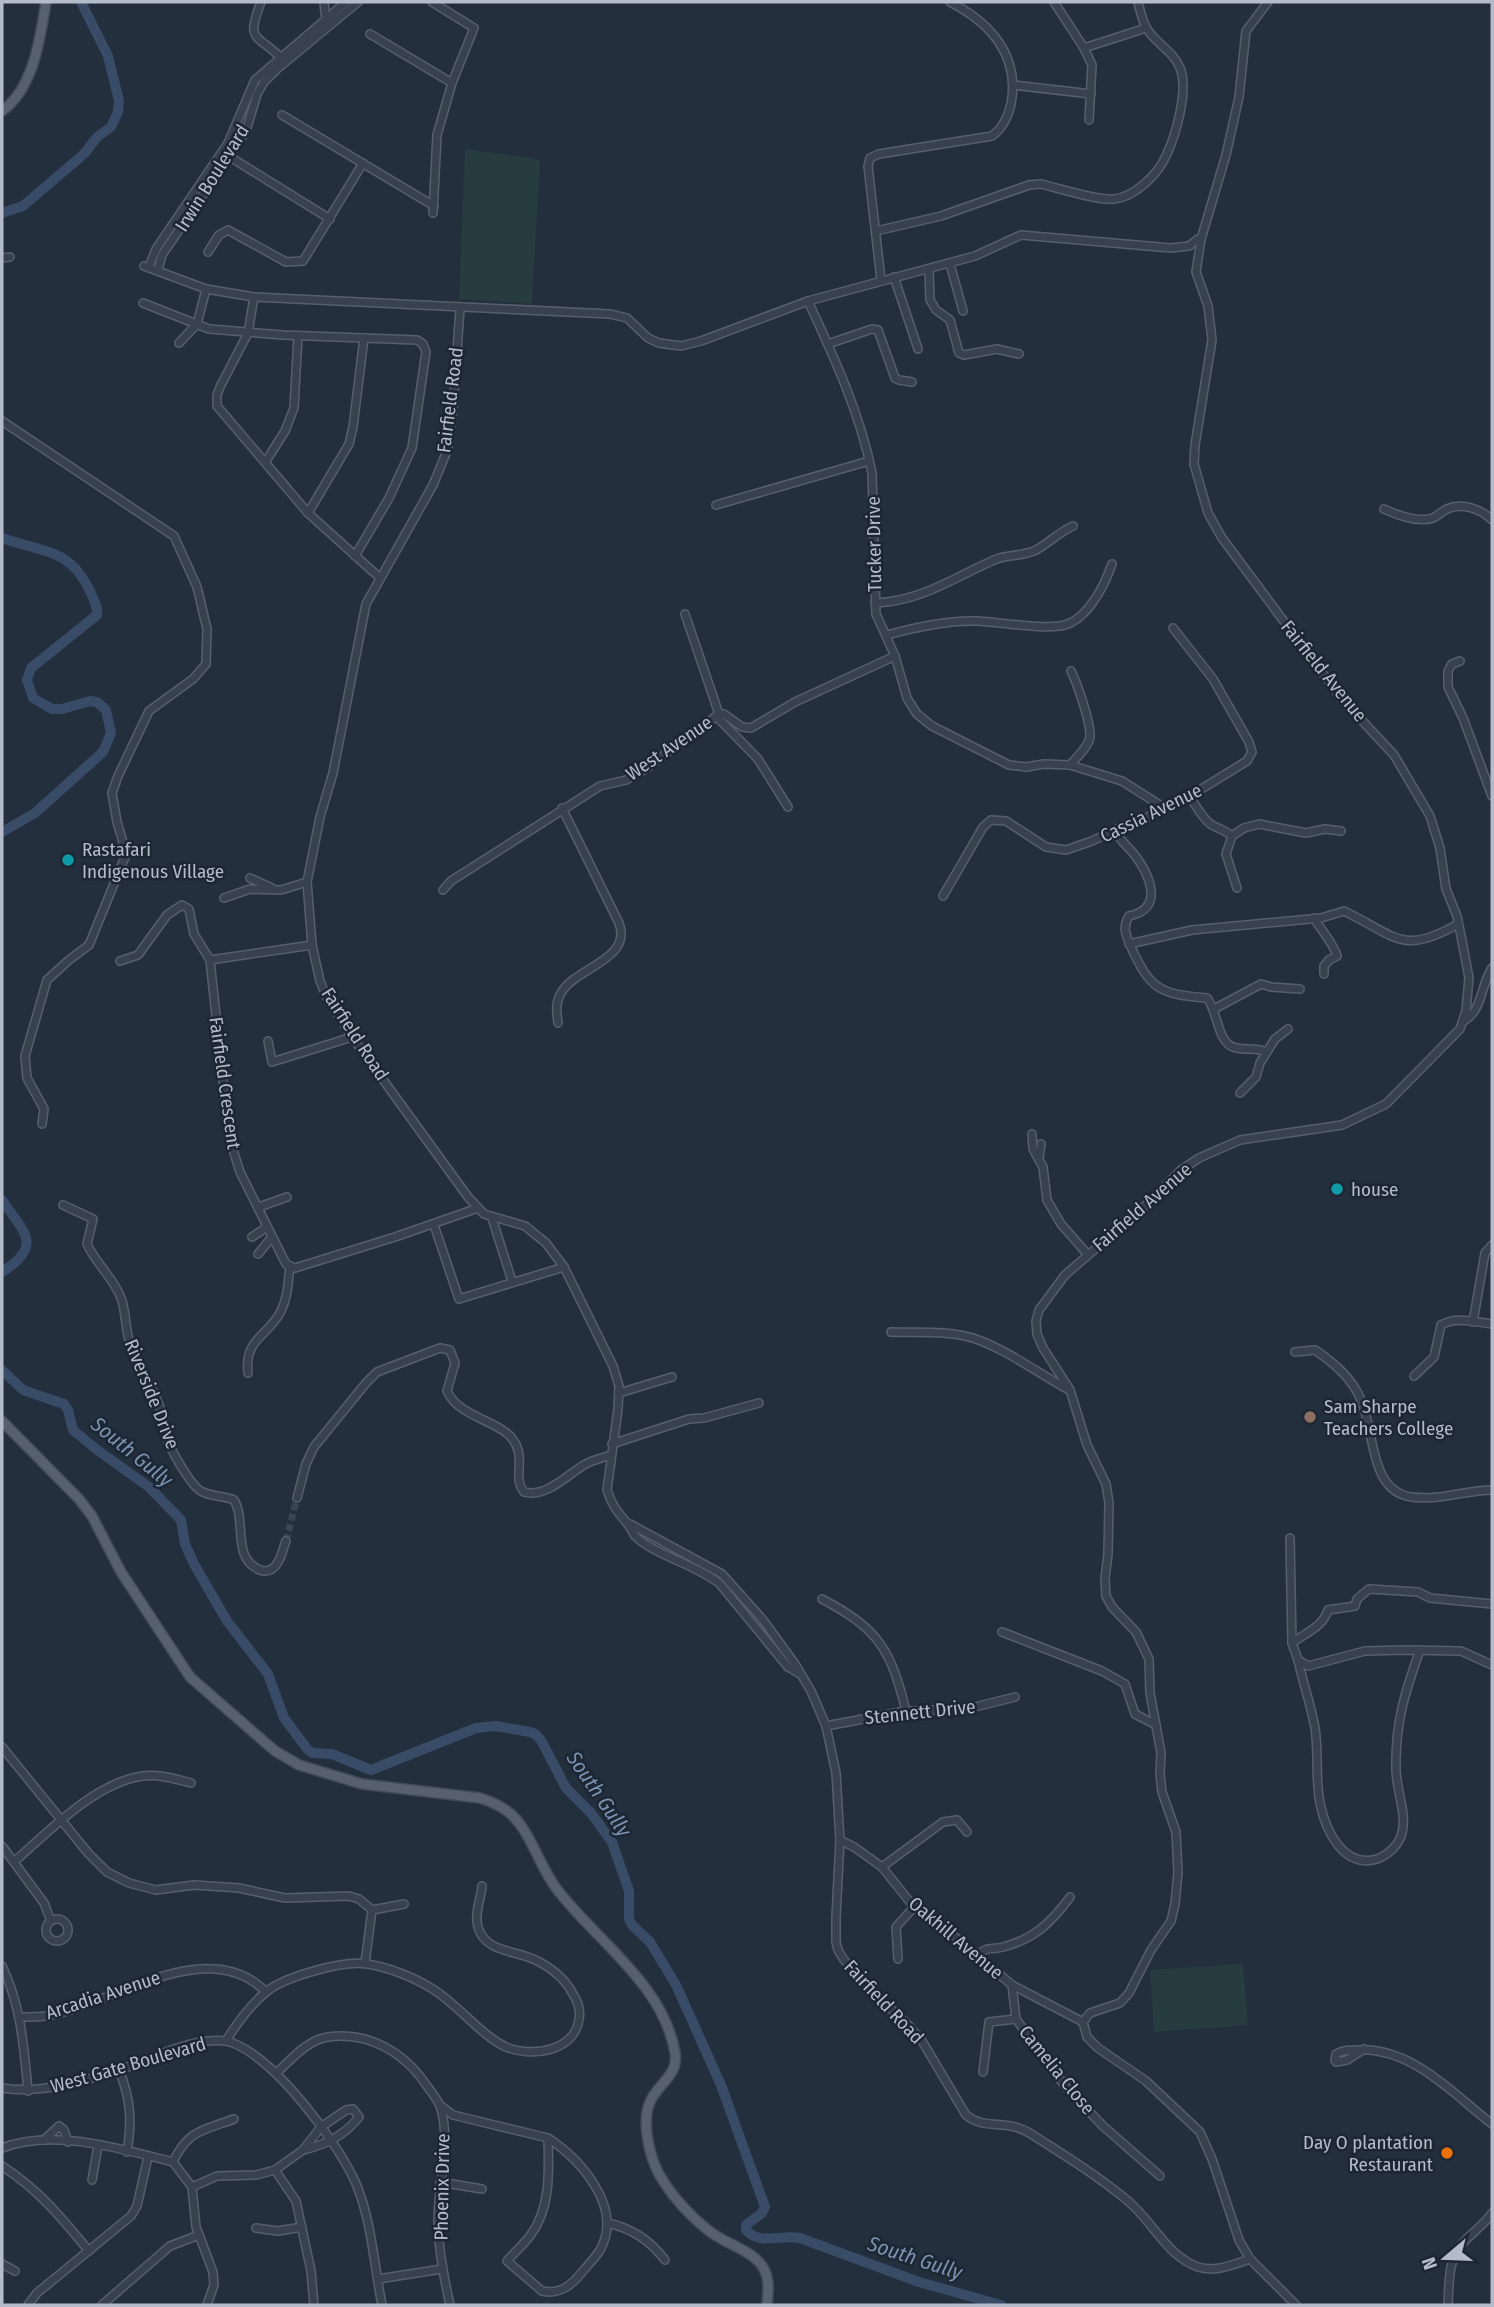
<svg xmlns="http://www.w3.org/2000/svg" width="1494" height="2307" viewBox="0 0 1494 2307" font-family="'Fira Sans Condensed',sans-serif">
<rect width="100%" height="100%" fill="#242f3e"/>
<g fill="#263c3f">
<polygon points="465,149 540,159 532,304 459,299"/>
<polygon points="1243,1964 1248,2025 1154,2032 1150,1970"/>
</g>
<g fill="none" stroke-linecap="round" stroke-linejoin="round">
<g stroke="#394c67" stroke-width="10">
<polyline points="2,213 23,206 85,153 97,137 111,127 118,112 119,101 108,56 81,2"/>
<path d="M2 538C40 552 69 547 89 589 93 598 98 606 97 615L31 668 27 680 33 698 52 709H62L90 701 97 702 106 710 111 733 103 752 35 813 2 832"/>
<path d="M2 1200C24 1233 44 1245 2 1272"/>
<path d="M2 1370 23 1390 64 1404 68 1410 73 1430 96 1449 149 1487 181 1520 185 1544 194 1564 227 1621 268 1674 284 1718 308 1750 313 1753 332 1754 371 1770 476 1728 496 1726 530 1732 535 1734 541 1740 566 1788 591 1813 612 1842 629 1891V1919L632 1925 650 1942 676 1985 721 2085 765 2207 762 2213 746 2225V2230C760 2246 781 2234 800 2238L919 2282 1001 2305"/>
</g>
<polyline stroke="#3a4453" stroke-width="7" stroke-dasharray="7 3.5" stroke-linecap="butt" points="286,1541 297,1498"/>
<defs>
<g id="minor">
<path d="M261 2C245 43 257 33 282 59"/>
<polyline points="324,2 325,13 328,20"/>
<polyline points="432,2 474,28 452,83 437,135 433,213"/>
<polyline points="1054,2 1084,48 1092,65 1089,120"/>
<polyline points="1268,2 1246,31 1239,97 1226,155 1201,239 1196,272 1208,306 1212,340 1195,445 1194,464 1208,513 1222,538 1341,698 1394,755 1430,816 1440,848 1446,889 1457,916 1462,941 1469,978 1466,1011 1460,1029 1386,1104 1342,1125 1240,1140 1199,1158 1181,1170 1144,1207 1065,1275 1039,1310 1036,1321 1037,1334 1043,1348 1070,1390 1087,1445 1106,1484 1109,1503 1108,1554 1105,1578 1106,1596 1112,1607 1136,1632 1149,1659 1150,1693 1161,1753 1160,1774 1162,1792 1176,1832 1178,1872 1175,1904 1171,1921 1151,1950 1129,1993 1120,2003 1090,2013 1083,2022 1087,2037 1098,2048 1146,2081 1200,2132 1212,2159 1239,2240 1250,2259 1296,2305"/>
<polyline points="370,34 452,83"/>
<polyline points="1084,48 1146,28"/>
<polyline points="1013,85 1091,94"/>
<polyline points="282,115 434,206"/>
<polyline points="230,157 330,219"/>
<path d="M876 231 941 216 1029 185 1041 184C1058 188 1099 201 1114 199 1135 197 1158 174 1166 156 1176 135 1189 89 1180 68 1173 50 1154 43 1146 27 1142 20 1140 10 1138 2"/>
<polyline points="208,252 219,235 228,230 286,262 303,261 363,163"/>
<polyline points="2,258 10,257"/>
<polyline points="950,264 963,311"/>
<polyline points="144,266 206,289 254,297 610,314 627,318 648,338 659,343 681,346 701,341 808,301 975,256 1021,235 1171,248 1189,246 1198,239 1201,239"/>
<polyline points="149,267 156,249 228,143 255,80 346,2"/>
<polyline points="929,269 930,300 936,310 950,320 959,353 964,355 997,349 1019,354"/>
<polyline points="158,270 162,255 246,131 257,94 264,82 277,69 358,2"/>
<polyline points="894,277 918,349"/>
<path d="M881 280 868 166 870 158 879 154 992 136C1003 128 1008 117 1011 104 1020 56 991 23 950 2"/>
<polyline points="254,297 248,333 220,387 217,395 217,406 308,513 380,578"/>
<path d="M808 301C834 357 860 413 872 473L876 614 895 656 907 698 917 714 932 726 1009 765 1026 767 1044 764 1070 765 1122 781 1163 807"/>
<polyline points="143,303 209,329 283,335 417,340 423,344 426,352 412,448 389,498 355,556"/>
<path d="M460 308 453 409 447 451 433 485 366 604 333 773 320 817 307 882 312 945 320 981 326 996 352 1037 468 1197 484 1214 525 1226 546 1243 564 1267 613 1366 619 1386 618 1409 607 1490C611 1504 617 1511 626 1522 630 1526 632 1532 635 1536 654 1555 697 1565 720 1584L788 1667 800 1674"/>
<polyline points="179,343 197,324 206,289"/>
<polyline points="828,344 872,329 878,330 895,378 899,380 912,382"/>
<polyline points="2,421 174,536 197,587 207,629 206,664 193,679 149,711 118,776 112,793 117,822 125,849 125,857 89,945 69,960 47,980 25,1056 27,1078 44,1109 42,1124"/>
<polyline points="266,461 285,431 294,408 298,336"/>
<polyline points="716,505 869,461"/>
<path d="M1384 509C1397 515 1418 523 1433 518 1438 516 1442 511 1447 509 1462 502 1481 509 1492 520"/>
<polyline points="308,513 349,444 353,427 364,338"/>
<path d="M875 603C922 601 953 578 994 560 1007 554 1022 557 1036 550 1049 543 1059 532 1073 526"/>
<polyline points="685,614 719,714"/>
<path d="M887 635C916 627 947 620 977 621 998 622 1050 631 1068 624 1090 615 1105 584 1112 564"/>
<polyline points="1460,661 1452,664 1448,671 1448,687 1463,718 1492,796"/>
<polyline points="716,716 758,759 788,807"/>
<path d="M1070 765C1076 758 1089 746 1090 737 1091 723 1077 683 1071 671"/>
<path d="M1190 796C1194 804 1204 820 1212 825 1219 829 1225 830 1232 836"/>
<path d="M1122 826 1119 837C1124 844 1129 848 1134 854 1150 875 1165 909 1129 916 1122 927 1126 936 1131 947 1151 991 1161 994 1207 998 1218 1011 1217 1041 1233 1047 1244 1051 1257 1047 1266 1052"/>
<polyline points="250,878 272,888"/>
<polyline points="1237,888 1226,854 1232,836 1244,828 1259,824 1306,833 1325,829 1341,831"/>
<polyline points="443,890 451,881 600,786 626,780 644,770 719,714 724,714 742,727 751,728 795,702 895,656"/>
<polyline points="943,896 983,827 991,820 1006,821 1046,847 1066,850 1092,841 1123,826 1145,819 1163,807 1190,796 1247,761 1252,752 1249,742 1213,679 1173,628"/>
<polyline points="224,898 250,889 281,890 307,882"/>
<path d="M1314 918C1321 930 1334 944 1337 956L1329 960 1324 966V974"/>
<path d="M1129 944 1192 930 1321 918 1344 911C1396 936 1402 956 1458 924"/>
<polyline points="312,945 210,960 227,1117 234,1153 240,1172 286,1264 295,1268 395,1237 478,1208"/>
<polyline points="120,961 138,955 167,915 182,905 189,909 194,934 210,960"/>
<polyline points="1214,1009 1261,984 1271,987 1300,989"/>
<path d="M1464 1021C1483 1009 1480 987 1492 968"/>
<path d="M558 1023C557 1014 555 1004 560 995 573 967 633 961 619 923L562 808"/>
<polyline points="268,1041 272,1062 352,1037"/>
<polyline points="1240,1093 1256,1077 1260,1063 1275,1039 1288,1029"/>
<polyline points="1032,1134 1033,1149 1043,1167 1047,1200 1061,1224 1088,1255"/>
<polyline points="1039,1157 1041,1144"/>
<path d="M63 1205 93 1219 87 1244C96 1264 113 1277 121 1298 126 1311 125 1326 129 1340 137 1366 154 1387 162 1413 165 1421 165 1430 167 1439 172 1452 188 1480 198 1489 207 1497 223 1495 234 1500 247 1521 231 1558 260 1570 268 1573 274 1569 278 1562 282 1556 283 1548 286 1541"/>
<polyline points="259,1207 287,1197"/>
<polyline points="492,1218 512,1281"/>
<polyline points="434,1225 459,1299 564,1267"/>
<polyline points="252,1237 267,1227"/>
<polyline points="258,1254 272,1237"/>
<polyline points="1473,1322 1485,1253 1492,1245"/>
<path d="M891 1332C917 1333 947 1330 973 1338 1006 1349 1038 1373 1069 1390"/>
<path d="M1295 1352 1315 1350C1334 1363 1352 1378 1361 1400 1375 1431 1369 1492 1412 1497 1439 1501 1466 1490 1492 1490"/>
<path d="M248 1373C244 1338 268 1337 281 1311 288 1297 288 1282 290 1266"/>
<path d="M1414 1376 1434 1357 1441 1325C1456 1316 1475 1322 1492 1324"/>
<polyline points="619,1393 672,1377"/>
<polyline points="612,1444 689,1419 704,1418 759,1403"/>
<path d="M297 1498 306 1464 314 1447 366 1383 377 1372 440 1348 450 1350 455 1363 447 1391C458 1416 495 1420 510 1436 529 1457 511 1476 524 1492 546 1498 567 1475 584 1465 592 1460 602 1458 611 1455"/>
<path d="M630 1524 722 1574 763 1620 795 1664 811 1691 826 1726 836 1773 840 1840 836 1917V1942L838 1950 844 1960 872 1991 909 2026 922 2041 966 2115C985 2131 1007 2118 1031 2134 1064 2155 1098 2176 1128 2201 1151 2220 1165 2252 1193 2265 1212 2274 1232 2265 1250 2259"/>
<polyline points="1290,1538 1292,1643 1298,1660 1308,1666 1365,1651 1405,1650 1461,1651 1492,1665"/>
<path d="M822 1599C879 1629 891 1650 906 1711"/>
<polyline points="1002,1632 1102,1671 1125,1684 1135,1714 1156,1725"/>
<path d="M1292 1643C1305 1633 1323 1627 1328 1610L1355 1606 1357 1599 1369 1589 1418 1592 1430 1598 1492 1604"/>
<path d="M1298 1660C1303 1683 1311 1705 1315 1728 1319 1753 1315 1778 1320 1803 1325 1829 1343 1869 1377 1859 1388 1855 1399 1845 1402 1833 1407 1812 1396 1790 1396 1769 1395 1723 1405 1692 1420 1650"/>
<polyline points="826,1726 906,1711 967,1709 1015,1697"/>
<polyline points="2,1747 88,1853 107,1872 129,1883 156,1890 194,1885 239,1888 285,1898 349,1896 359,1899 372,1910 365,1963"/>
<polyline points="840,1840 854,1847 882,1867 914,1907 955,1937 1012,1985 1083,2022"/>
<polyline points="2,1846 44,1903 51,1921"/>
<path d="M15 1861C49 1831 96 1782 143 1776 159 1774 176 1779 191 1783"/>
<polyline points="882,1867 943,1822 957,1820 967,1832"/>
<polyline points="372,1910 404,1904"/>
<circle cx="57" cy="1930" r="11"/>
<path d="M977 1955C988 1946 990 1950 1003 1947 1034 1939 1051 1923 1070 1897"/>
<polyline points="898,1959 896,1927 914,1907"/>
<path d="M2 1966C21 2005 24 2048 28 2091"/>
<polyline points="1012,1985 1016,2019 1065,2086 1103,2126 1160,2176"/>
<path d="M19 2017C28 2017 37 2017 46 2016 109 2006 207 1932 266 1992"/>
<path d="M226 2041C237 2023 250 2005 266 1992 284 1977 343 1960 367 1964 388 1967 413 1977 431 1988 458 2004 479 2034 506 2047 532 2058 575 2051 579 2019 581 2010 578 2002 573 1994 564 1976 544 1962 525 1956 507 1950 484 1949 478 1927 474 1913 481 1899 482 1886"/>
<path d="M1364 2049 1347 2060 1336 2062 1335 2060 1336 2054C1343 2050 1349 2050 1357 2050 1412 2047 1452 2093 1492 2124"/>
<path d="M119 2070C131 2099 132 2122 127 2152"/>
<polyline points="983,2072 989,2022 1016,2019"/>
<path d="M276 2073C291 2060 307 2040 328 2037 369 2031 405 2053 427 2086 432 2093 439 2101 441 2109 451 2145 438 2184 438 2221 438 2249 444 2278 450 2305"/>
<path d="M2 2088C39 2094 80 2082 116 2071 142 2063 165 2050 191 2044 204 2041 221 2038 233 2043 276 2060 339 2143 357 2186 372 2224 374 2265 382 2305"/>
<path d="M441 2106 453 2115 548 2138C549 2172 551 2208 530 2236 523 2245 514 2253 507 2261L542 2291C560 2295 572 2285 583 2271 588 2265 595 2258 600 2250 624 2208 581 2160 548 2138"/>
<polyline points="44,2140 59,2126 64,2130 68,2142"/>
<path d="M2 2148C55 2128 121 2149 173 2162L192 2187 196 2227 213 2272 214 2285 207 2305"/>
<path d="M173 2162C188 2130 202 2131 234 2119"/>
<path d="M2 2166C39 2190 61 2217 89 2251"/>
<polyline points="275,2170 296,2201 311,2271 314,2305"/>
<polyline points="92,2180 98,2146"/>
<polyline points="440,2182 482,2189"/>
<path d="M192 2187 217 2176 256 2175 275 2170 303 2150 321 2127 346 2110 353 2109 359 2117C345 2135 325 2145 303 2150"/>
<path d="M607 2223C632 2228 650 2240 665 2260"/>
<polyline points="256,2228 278,2231 302,2227"/>
<polyline points="2,2264 15,2271"/>
<polyline points="378,2279 442,2269"/>
<polyline points="28,2305 37,2293 131,2216 137,2206 148,2157"/>
<polyline points="102,2305 170,2246 199,2235"/>
<path d="M1448 2305C1449 2287 1448 2259 1461 2245 1471 2233 1483 2226 1492 2213"/>
</g>
<g id="major">
<path d="M2 111C34 88 40 38 46 2"/>
<path d="M2 1421 79 1499 92 1516 121 1572 190 1677 275 1751 299 1765 362 1784 480 1798C493 1802 502 1806 512 1815 532 1835 539 1865 556 1888 594 1939 664 1984 675 2053 679 2073 661 2082 652 2098 640 2118 649 2155 659 2174 670 2194 690 2216 708 2230 724 2244 754 2250 764 2269 770 2280 768 2293 767 2305"/>
</g>
</defs>
<use href="#minor" stroke="#565f6c" stroke-width="10"/>
<use href="#major" stroke="#414a57" stroke-width="12"/>
<use href="#minor" stroke="#38414e" stroke-width="7"/>
<use href="#major" stroke="#56606e" stroke-width="9"/>
</g>
<g fill="#0f9aa8" stroke="#1d2633" stroke-width="2.5">
<circle cx="68" cy="860" r="7"/>
<circle cx="1337" cy="1189" r="7"/>
</g>
<circle fill="#8d6e63" stroke="#1d2633" stroke-width="2.5" cx="1310" cy="1417" r="7"/>
<circle fill="#e8710a" stroke="#1d2633" stroke-width="2.5" cx="1447" cy="2153" r="7"/>
<g text-anchor="middle" dominant-baseline="central" stroke-width="5" stroke-linejoin="round" paint-order="stroke">
<g font-size="19" fill="#b4bcc9" stroke="#1d2633">
<text transform="translate(212 178) rotate(-58)">Irwin Boulevard</text>
<text transform="translate(450 400) rotate(-83)">Fairfield Road</text>
<text transform="translate(874 544) rotate(-91)">Tucker Drive</text>
<text transform="translate(1324 671) rotate(51)">Fairfield Avenue</text>
<text transform="translate(669 748) rotate(-34)">West Avenue</text>
<text transform="translate(1151 813) rotate(-26)">Cassia Avenue</text>
<text transform="translate(355 1034) rotate(57)">Fairfield Road</text>
<text transform="translate(225 1083) rotate(82)">Fairfield Crescent</text>
<text transform="translate(1142 1207) rotate(-41)">Fairfield Avenue</text>
<text transform="translate(152 1394) rotate(68)">Riverside Drive</text>
<text transform="translate(920 1712) rotate(-6)">Stennett Drive</text>
<text transform="translate(956 1938) rotate(40)">Oakhill Avenue</text>
<text transform="translate(103 1995) rotate(-18)">Arcadia Avenue</text>
<text transform="translate(884 2002) rotate(47)">Fairfield Road</text>
<text transform="translate(128 2065) rotate(-16)">West Gate Boulevard</text>
<text transform="translate(1057 2070) rotate(51)">Camelia Close</text>
<text transform="translate(442 2187) rotate(-89)">Phoenix Drive</text>
</g>
<g font-size="19" fill="#b4bcc9" stroke="#1d2633" text-anchor="start">
<text x="82" y="849">Rastafari<tspan x="82" dy="22">Indigenous Village</tspan></text>
<text x="1351" y="1189">house</text>
<text x="1324" y="1406">Sam Sharpe<tspan x="1324" dy="22">Teachers College</tspan></text>
<text x="1433" y="2142" text-anchor="end">Day O plantation<tspan x="1433" dy="22">Restaurant</tspan></text>
</g>
<g font-size="21" font-style="italic" fill="#7c92b1" stroke="#1d2633">
<text transform="translate(132 1452) rotate(39)">South Gully</text>
<text transform="translate(599 1794) rotate(56)">South Gully</text>
<text transform="translate(915 2258) rotate(18)">South Gully</text>
</g>
</g>
<rect width="1494" height="2307" fill="none" stroke="#b4bcc9" stroke-width="7"/>
<g transform="translate(1445 2258) rotate(251)" stroke="#1d2633" stroke-width="5" paint-order="stroke">
<path d="M0-5L12 26L0 18L-12 26Z" fill="#b4bcc9"/>
<text y="-10" font-size="19" font-weight="bold" text-anchor="middle" fill="#b4bcc9">N</text>
</g>
</svg>
